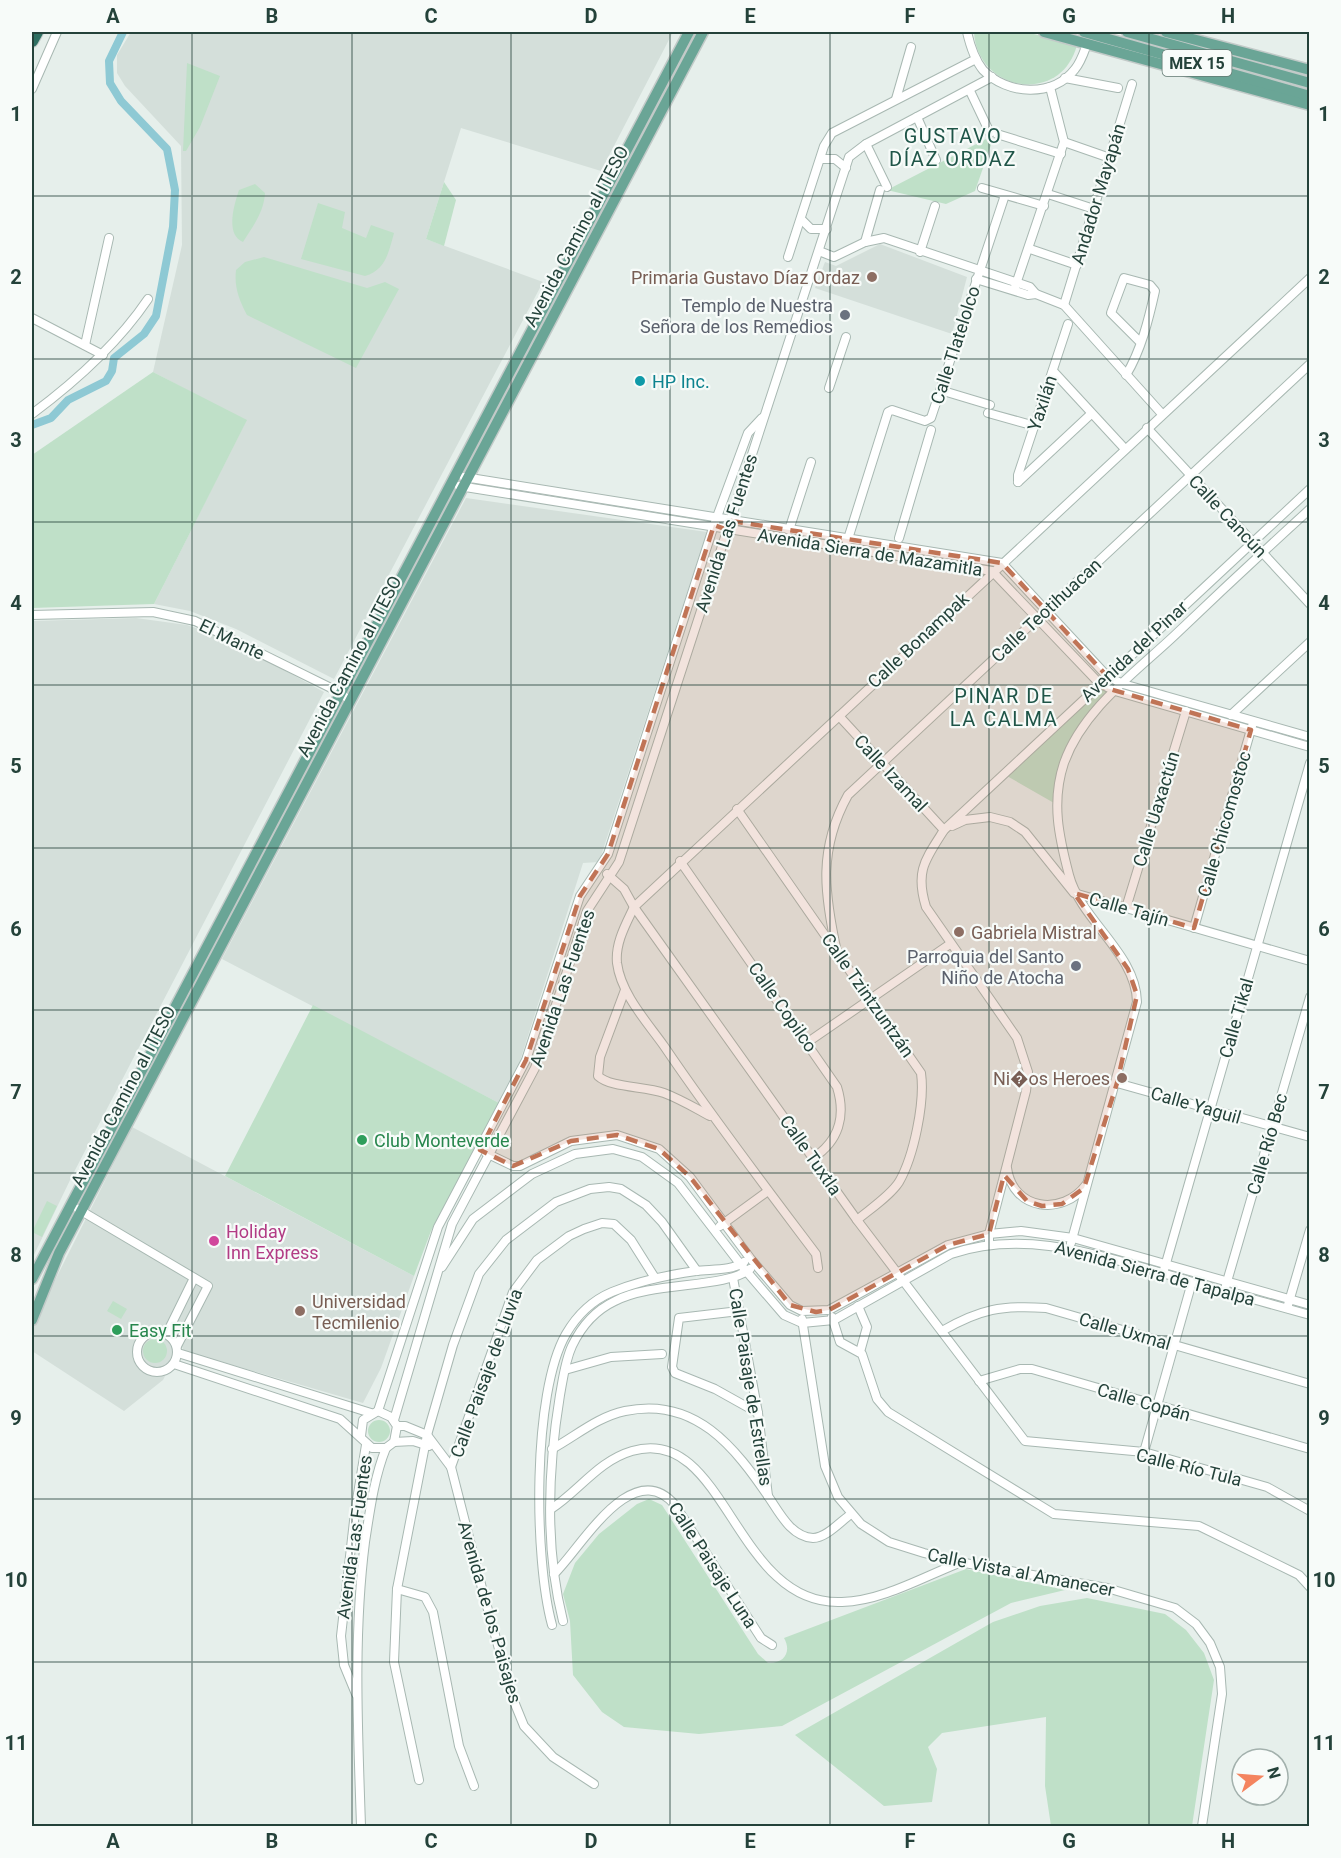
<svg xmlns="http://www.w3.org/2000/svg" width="1341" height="1858" viewBox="0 0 1341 1858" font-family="Roboto,sans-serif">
<rect width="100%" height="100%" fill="#e6efeb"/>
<g fill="#d4dfda">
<polygon points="131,32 673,32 601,171 461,128 426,239 543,282 334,679 236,629 190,611 154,604 246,421 153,372 182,245 181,146 125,86 117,73 117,55"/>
<polygon points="880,244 967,277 952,334 815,288 825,262 836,266"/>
<polygon points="466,498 707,532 599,862 583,863 519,1064 499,1103 222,959"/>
<polygon points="136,618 187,625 205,631 231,641 324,692 72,1176 32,1259 32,621"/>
<polygon points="132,1127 414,1276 381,1368 363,1403 184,1351 181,1345 163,1380 124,1411 32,1351 32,1326"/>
</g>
<g fill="#bfe0c8">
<path d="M974 32H1026L1077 45C1061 106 977 92 974 32Z"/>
<polygon points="187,63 220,76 200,127 186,151 183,151"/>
<polygon points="988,138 992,142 975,191 946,204 887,190"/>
<polygon points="444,182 456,200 444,246 426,239"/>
<path d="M255 184 265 193C264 212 253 226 243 242 225 235 234 205 239 190Z"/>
<path d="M318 203 345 212 342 228 366 238 371 225 394 233C389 251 386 270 365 276L301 259Z"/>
<path d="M264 257 367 288 385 282 399 289 356 368 247 315C239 300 234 287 236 270L245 262Z"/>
<polygon points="153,372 247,420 154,604 32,608 32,455"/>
<polygon points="1100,686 1111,692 1076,733 1054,803 1007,776"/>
<polygon points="313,1005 499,1103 431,1231 414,1276 225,1176"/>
<polygon points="47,1201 57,1206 42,1237 32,1232"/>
<polygon points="113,1301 127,1309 121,1319 107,1311"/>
<circle cx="155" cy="1351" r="12"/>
<circle cx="379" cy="1431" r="11"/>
<path d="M649 1499 662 1505 758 1654 768 1663C784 1664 792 1652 784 1638L966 1569 1065 1590 1011 1603 782 1726 699 1734 624 1727 602 1712 573 1675 570 1621 563 1594 575 1563 599 1534 637 1504Z"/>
<polygon points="1087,1598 1165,1614 1186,1630 1204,1653 1214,1680 1192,1826 1051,1826 1045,1786 1046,1717 942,1733 928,1747 937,1769 932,1802 884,1806 795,1735 993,1622 1040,1606"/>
</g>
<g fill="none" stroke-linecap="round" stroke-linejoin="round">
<polyline stroke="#8ec9d4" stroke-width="8" points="32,425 51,418 68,400 106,381 112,371 114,358 144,334 156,316 173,227 175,190 167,149 121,101 110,83 109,61 123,32"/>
<defs>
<g id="minor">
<path d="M967 32C970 45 974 59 983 70 1007 95 1053 98 1075 69 1081 62 1084 52 1087 44"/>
<polyline points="1065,78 1118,88"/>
<polyline points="32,89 57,32"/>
<polyline points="970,91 990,133"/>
<polyline points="896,99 911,47"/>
<polyline points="917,117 936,160"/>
<polyline points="997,134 1061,154"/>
<polyline points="1064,142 1110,158"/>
<polyline points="866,144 887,187"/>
<polyline points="821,159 835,159 846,168"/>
<polyline points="982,188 1044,206"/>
<polyline points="1048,194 1094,209"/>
<polyline points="801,219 811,229 827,229"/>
<polyline points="865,242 880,190"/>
<polyline points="1030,249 1077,265"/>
<polyline points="819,251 834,257 865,242 884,238 1030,287 1036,294 1064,305 1162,414"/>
<polyline points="920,252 935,206"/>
<polyline points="788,257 824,146 832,133 976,59"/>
<polyline points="976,279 1028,295 1036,294"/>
<polyline points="1014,290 1064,142 1050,87"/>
<polyline points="1064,305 1132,84"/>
<polyline points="32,318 103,355"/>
<polyline points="85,345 109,238"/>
<polyline points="1053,371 1125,449"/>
<path d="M1126 375C1141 351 1149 318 1155 291L1150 285 1124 278 1111 313 1140 342"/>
<polyline points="829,388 846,337"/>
<polyline points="940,390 990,405"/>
<polyline points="988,413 1035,426"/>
<path d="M32 414C75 382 117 345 148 299"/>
<polyline points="1147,428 1310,604"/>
<polyline points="464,477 1002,563 1107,676 1123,684 1310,737"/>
<polyline points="1018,482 1018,475 1068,324"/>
<polyline points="1018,482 1091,414"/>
<polyline points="459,486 992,571 1099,683 1115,691 1310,747"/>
<polyline points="789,530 811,462"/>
<polyline points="899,538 931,430"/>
<polyline points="847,542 888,412 892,410 925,421 931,418 1005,195"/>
<polyline points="32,615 153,612 195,621 333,689 350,700"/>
<polyline points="1231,715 1310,642"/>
<polyline points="839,716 944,830"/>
<path d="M737 809 921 1073C925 1102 914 1156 899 1182 890 1196 870 1209 857 1220"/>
<polyline points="952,826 965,820 990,817 1010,822 1025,832 1074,893 1310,961"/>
<path d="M680 861 837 1087C846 1116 839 1141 813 1158"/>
<polyline points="607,874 624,889 634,907 857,1220 1025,1441 1144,1452 1267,1487 1310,1511"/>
<polyline points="1126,908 1186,711"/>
<polyline points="1194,928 1252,726"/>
<path d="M837 952C824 893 818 849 848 795L1310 364"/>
<path d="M625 990 600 1057 598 1076C611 1088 644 1086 664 1093 680 1099 695 1108 710 1116"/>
<polyline points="808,1042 950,944"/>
<polyline points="1117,1083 1310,1137"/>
<polyline points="486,1153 513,1166 520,1166 571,1141 617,1135 659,1149 690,1177 750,1258 790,1305 802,1311 829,1310 948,1245 989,1234 1021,1231 1073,1238 1310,1305"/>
<path d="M1007 1168C1013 1211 1063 1216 1086 1185"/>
<polyline points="78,1209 208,1286 177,1346"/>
<polyline points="720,1226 768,1191"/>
<path d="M1071 1243 1137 1002C1136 953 1081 921 1069 875 1059 837 1051 802 1064 763 1083 709 1136 672 1176 634 1220 592 1265 550 1310 509"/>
<path d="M989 1245V1234L1026 1091 1028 1072 1017 1038 926 907C915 871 925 860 944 830L1310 489"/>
<path d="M442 1267 473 1219 532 1174 575 1154 613 1149 642 1157 678 1183 741 1265 784 1315 802 1323 834 1320 951 1254C1025 1229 1097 1255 1169 1275 1216 1289 1263 1302 1310 1315"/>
<path d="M818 1268 816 1254C764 1185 712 1117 664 1046 647 1022 621 994 617 963 615 943 626 924 634 907L1310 278"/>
<polyline points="1164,1270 1310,763"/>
<polyline points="733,1278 758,1413 768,1496"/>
<polyline points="1226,1285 1310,997"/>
<polyline points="1288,1305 1310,1230"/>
<polyline points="858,1306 867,1327 860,1352"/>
<polyline points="739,1311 679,1318 672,1367 675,1373 715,1389 758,1413"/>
<polyline points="832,1317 840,1342 862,1354 877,1399 888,1412 1054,1514 1199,1526 1299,1575 1310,1587"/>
<polyline points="802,1319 825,1466 838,1497 861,1524 889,1542 924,1553 959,1562 1107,1588 1175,1608 1196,1624 1210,1643 1220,1667 1222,1694 1202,1826"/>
<path d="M942 1331C980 1309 1002 1305 1046 1308L1310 1384"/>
<circle cx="157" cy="1352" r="20"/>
<polyline points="167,1333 194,1278"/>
<polyline points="178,1353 371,1413"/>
<polyline points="174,1364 340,1419 372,1448 386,1448 394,1442 397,1426 391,1417 378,1411 363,1420 361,1436"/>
<polyline points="565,1370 611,1357 662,1354"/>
<polyline points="979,1381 1020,1369 1032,1369 1310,1449"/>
<polyline points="378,1411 438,1227 526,1060 580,896 608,854 714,525 748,433 762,418"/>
<polyline points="394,1420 452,1224 535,1068 587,911 619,862 849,157 866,144 992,77"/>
<polyline points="397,1426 405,1426 427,1435 451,1467 483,1592 513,1699 524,1726 553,1757 594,1784"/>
<polyline points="394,1442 413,1441 429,1446"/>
<path d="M552 1449C576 1436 597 1417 625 1411 695 1396 735 1447 770 1499 780 1514 792 1537 813 1538 826 1538 841 1521 851 1514"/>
<polyline points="1144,1452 1192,1282"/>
<polyline points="451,1467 513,1292 537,1260 569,1236 584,1229 602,1223 614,1224 631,1240 655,1278"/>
<path d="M551 1509C579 1491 598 1461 632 1451 726 1423 734 1607 842 1602 882 1601 923 1577 959 1563"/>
<path d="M554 1574C581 1548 632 1455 675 1505L761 1638 772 1645"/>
<polyline points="397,1589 425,1597 433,1612 459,1746 474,1786"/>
<path d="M563 1621C545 1549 548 1468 560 1395 563 1379 565 1361 572 1346 581 1327 596 1310 615 1301 653 1281 724 1289 750 1269"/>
<path d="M552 1625C534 1559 532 1393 566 1334 577 1315 593 1300 612 1292 639 1281 667 1275 696 1271 711 1269 732 1271 744 1262"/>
<polyline points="356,1694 344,1665 341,1636 355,1512 366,1445"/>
<polyline points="419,1780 394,1662 397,1589 427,1435 453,1345 479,1274 506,1240 556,1202 590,1189 609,1187 621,1189 646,1205 662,1222 697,1271"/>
<path d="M361 1826C358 1732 353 1636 365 1542 370 1510 374 1478 386 1448"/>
</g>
<g id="major">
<polyline points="1044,32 1310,105"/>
<polyline points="1084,32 1310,96"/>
<polyline points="1127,32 1310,83"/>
<polyline points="1166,32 1310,70"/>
<polyline points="32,1279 689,32"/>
<polyline points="32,1320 59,1253 703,32"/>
</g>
<polyline id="highway" points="32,41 37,32"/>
</defs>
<use href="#minor" stroke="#a8b8b2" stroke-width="10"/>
<use href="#major" stroke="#c2cac8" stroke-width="13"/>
<use href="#highway" stroke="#c2cac8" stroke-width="14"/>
<use href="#minor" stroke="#fff" stroke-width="8"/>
<use href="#major" stroke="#6aa596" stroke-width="10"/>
<use href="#highway" stroke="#2f6f62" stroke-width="12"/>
</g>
<path fill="#c07456" fill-opacity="0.2" stroke="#c07456" stroke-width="4.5" stroke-dasharray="12 8" stroke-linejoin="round" d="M731 521 1002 563 1107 676 1096 685 1251 730 1194 928 1074 893 1128 969 1137 995 1117 1083 1084 1188 1062 1204 1042 1206 1027 1201 1004 1175 989 1234 948 1245 829 1310 816 1312 790 1305 690 1177 659 1149 617 1135 571 1141 513 1166 480 1150 526 1060 580 896 608 854 714 525 728 530Z"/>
<path fill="none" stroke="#24423a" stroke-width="1.5" stroke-opacity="0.55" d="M192 32V1826M352 32V1826M511 32V1826M670 32V1826M830 32V1826M989 32V1826M1149 32V1826M32 196H1310M32 359H1310M32 522H1310M32 685H1310M32 848H1310M32 1010H1310M32 1173H1310M32 1336H1310M32 1499H1310M32 1662H1310"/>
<g fill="#8d6e63" stroke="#f7fbf9" stroke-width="2">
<circle cx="872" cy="277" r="6"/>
<circle cx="959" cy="932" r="6"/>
<circle cx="1122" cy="1078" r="6"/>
<circle cx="300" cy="1311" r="6"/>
</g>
<g fill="#6b7280" stroke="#f7fbf9" stroke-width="2">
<circle cx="845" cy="315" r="6"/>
<circle cx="1076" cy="966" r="6"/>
</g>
<circle fill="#0f9aa8" stroke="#f7fbf9" stroke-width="2" cx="640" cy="381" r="6"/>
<g fill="#2e9e5b" stroke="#f7fbf9" stroke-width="2">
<circle cx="362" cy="1140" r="6"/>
<circle cx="117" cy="1330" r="6"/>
</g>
<circle fill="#d1479c" stroke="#f7fbf9" stroke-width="2" cx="214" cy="1241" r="6"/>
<g text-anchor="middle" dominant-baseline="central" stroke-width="4.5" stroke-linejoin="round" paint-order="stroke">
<rect fill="#f7fbf9" stroke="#637a73" stroke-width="1.5" x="1162.5" y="50" width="69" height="26" rx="4.5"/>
<g font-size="16" font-weight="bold" fill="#24423a">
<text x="1197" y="63">MEX 15</text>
</g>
<g font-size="18" fill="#24423a" stroke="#f7fbf9">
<text transform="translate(1098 194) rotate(-73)">Andador Mayapán</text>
<text transform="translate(576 236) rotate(-62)">Avenida Camino al ITESO</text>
<text transform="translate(955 345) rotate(-72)">Calle Tlatelolco</text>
<text transform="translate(1042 403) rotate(-72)">Yaxilán</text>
<text transform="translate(1228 516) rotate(47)">Calle Cancún</text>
<text transform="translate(726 533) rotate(-72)">Avenida Las Fuentes</text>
<text transform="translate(870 552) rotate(9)">Avenida Sierra de Mazamitla</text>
<text transform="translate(1046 610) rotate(-43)">Calle Teotihuacan</text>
<text transform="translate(232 639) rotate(26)">El Mante</text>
<text transform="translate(918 640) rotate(-43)">Calle Bonampak</text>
<text transform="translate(1134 651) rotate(-43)">Avenida del Pinar</text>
<text transform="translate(349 666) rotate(-62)">Avenida Camino al ITESO</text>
<text transform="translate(891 773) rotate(47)">Calle Izamal</text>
<text transform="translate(1156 809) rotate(-73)">Calle Uaxactún</text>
<text transform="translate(1224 824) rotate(-74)">Calle Chicomostoc</text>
<text transform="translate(1129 909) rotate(16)">Calle Tajín</text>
<text transform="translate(562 988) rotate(-71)">Avenida Las Fuentes</text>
<text transform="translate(868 995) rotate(55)">Calle Tzintzuntzán</text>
<text transform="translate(783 1007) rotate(55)">Calle Copilco</text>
<text transform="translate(1236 1018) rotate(-74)">Calle Tikal</text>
<text transform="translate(123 1096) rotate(-62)">Avenida Camino al ITESO</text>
<text transform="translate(1196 1105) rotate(16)">Calle Yaguil</text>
<text transform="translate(1267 1144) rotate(-74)">Calle Río Bec</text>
<text transform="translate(811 1155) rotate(55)">Calle Tuxtla</text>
<text transform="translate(1155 1273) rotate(15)">Avenida Sierra de Tapalpa</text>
<text transform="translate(1125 1331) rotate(16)">Calle Uxmal</text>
<text transform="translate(486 1373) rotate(-70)">Calle Paisaje de Lluvia</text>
<text transform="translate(751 1387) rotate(81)">Calle Paisaje de Estrellas</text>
<text transform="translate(1144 1402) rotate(16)">Calle Copán</text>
<text transform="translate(1189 1467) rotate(14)">Calle Río Tula</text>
<text transform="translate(354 1537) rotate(-82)">Avenida Las Fuentes</text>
<text transform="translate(713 1565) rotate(57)">Calle Paisaje Luna</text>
<text transform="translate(1021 1572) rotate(11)">Calle Vista al Amanecer</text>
<text transform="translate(490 1612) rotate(74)">Avenida de los Paisajes</text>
</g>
<g font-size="18" fill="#785e54" stroke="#f7fbf9" text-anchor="end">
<text x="860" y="277">Primaria Gustavo Díaz Ordaz</text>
<text x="971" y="932" text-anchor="start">Gabriela Mistral</text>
<text x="1110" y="1078">Ni�os Heroes</text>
<text x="312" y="1301" text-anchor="start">Universidad<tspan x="312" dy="21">Tecmilenio</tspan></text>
</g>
<g font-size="18" fill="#5b616d" stroke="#f7fbf9" text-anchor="end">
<text x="833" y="305">Templo de Nuestra<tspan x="833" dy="21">Señora de los Remedios</tspan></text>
<text x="1064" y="956">Parroquia del Santo<tspan x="1064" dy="21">Niño de Atocha</tspan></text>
</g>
<g font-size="18" fill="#0d838f" stroke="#f7fbf9" text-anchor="start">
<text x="652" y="381">HP Inc.</text>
</g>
<g font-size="18" fill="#27864d" stroke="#f7fbf9" text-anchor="start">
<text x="374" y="1140">Club Monteverde</text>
<text x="129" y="1330">Easy Fit</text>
</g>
<g font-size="18" fill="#b23c85" stroke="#f7fbf9" text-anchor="start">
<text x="226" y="1231">Holiday<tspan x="226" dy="21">Inn Express</tspan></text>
</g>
<g font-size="20" letter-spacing="1.5" fill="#1f5548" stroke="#f7fbf9">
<text x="953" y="136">GUSTAVO<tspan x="953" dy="23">DÍAZ ORDAZ</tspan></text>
<text x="1004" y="696">PINAR DE<tspan x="1004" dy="23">LA CALMA</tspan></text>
</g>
</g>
<rect width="1341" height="1858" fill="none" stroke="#f7fbf9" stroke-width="66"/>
<g transform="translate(1260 1777) rotate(74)"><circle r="28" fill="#f7fbf9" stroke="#a3b1ad" stroke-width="1.5"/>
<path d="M0-4.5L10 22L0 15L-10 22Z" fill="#f4845f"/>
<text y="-9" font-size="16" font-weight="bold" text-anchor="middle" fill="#24423a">N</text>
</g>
<rect x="33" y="33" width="1275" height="1792" fill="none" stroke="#24423a" stroke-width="2"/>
<g font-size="20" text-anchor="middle" font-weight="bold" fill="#24423a">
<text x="113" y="23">A</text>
<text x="272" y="23">B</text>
<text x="431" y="23">C</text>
<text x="591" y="23">D</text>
<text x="750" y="23">E</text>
<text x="910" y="23">F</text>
<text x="1069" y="23">G</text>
<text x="1228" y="23">H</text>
<text x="16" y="121">1</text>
<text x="1324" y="121">1</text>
<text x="16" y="284">2</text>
<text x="1324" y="284">2</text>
<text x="16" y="447">3</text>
<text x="1324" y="447">3</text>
<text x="16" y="610">4</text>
<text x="1324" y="610">4</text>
<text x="16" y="773">5</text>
<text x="1324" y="773">5</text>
<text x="16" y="936">6</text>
<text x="1324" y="936">6</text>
<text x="16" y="1099">7</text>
<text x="1324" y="1099">7</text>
<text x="16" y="1262">8</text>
<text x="1324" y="1262">8</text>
<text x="16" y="1425">9</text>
<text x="1324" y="1425">9</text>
<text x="16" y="1587">10</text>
<text x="1324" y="1587">10</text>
<text x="16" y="1750">11</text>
<text x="1324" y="1750">11</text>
<text x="113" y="1848">A</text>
<text x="272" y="1848">B</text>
<text x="431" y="1848">C</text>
<text x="591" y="1848">D</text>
<text x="750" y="1848">E</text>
<text x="910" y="1848">F</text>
<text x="1069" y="1848">G</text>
<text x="1228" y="1848">H</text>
</g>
</svg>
